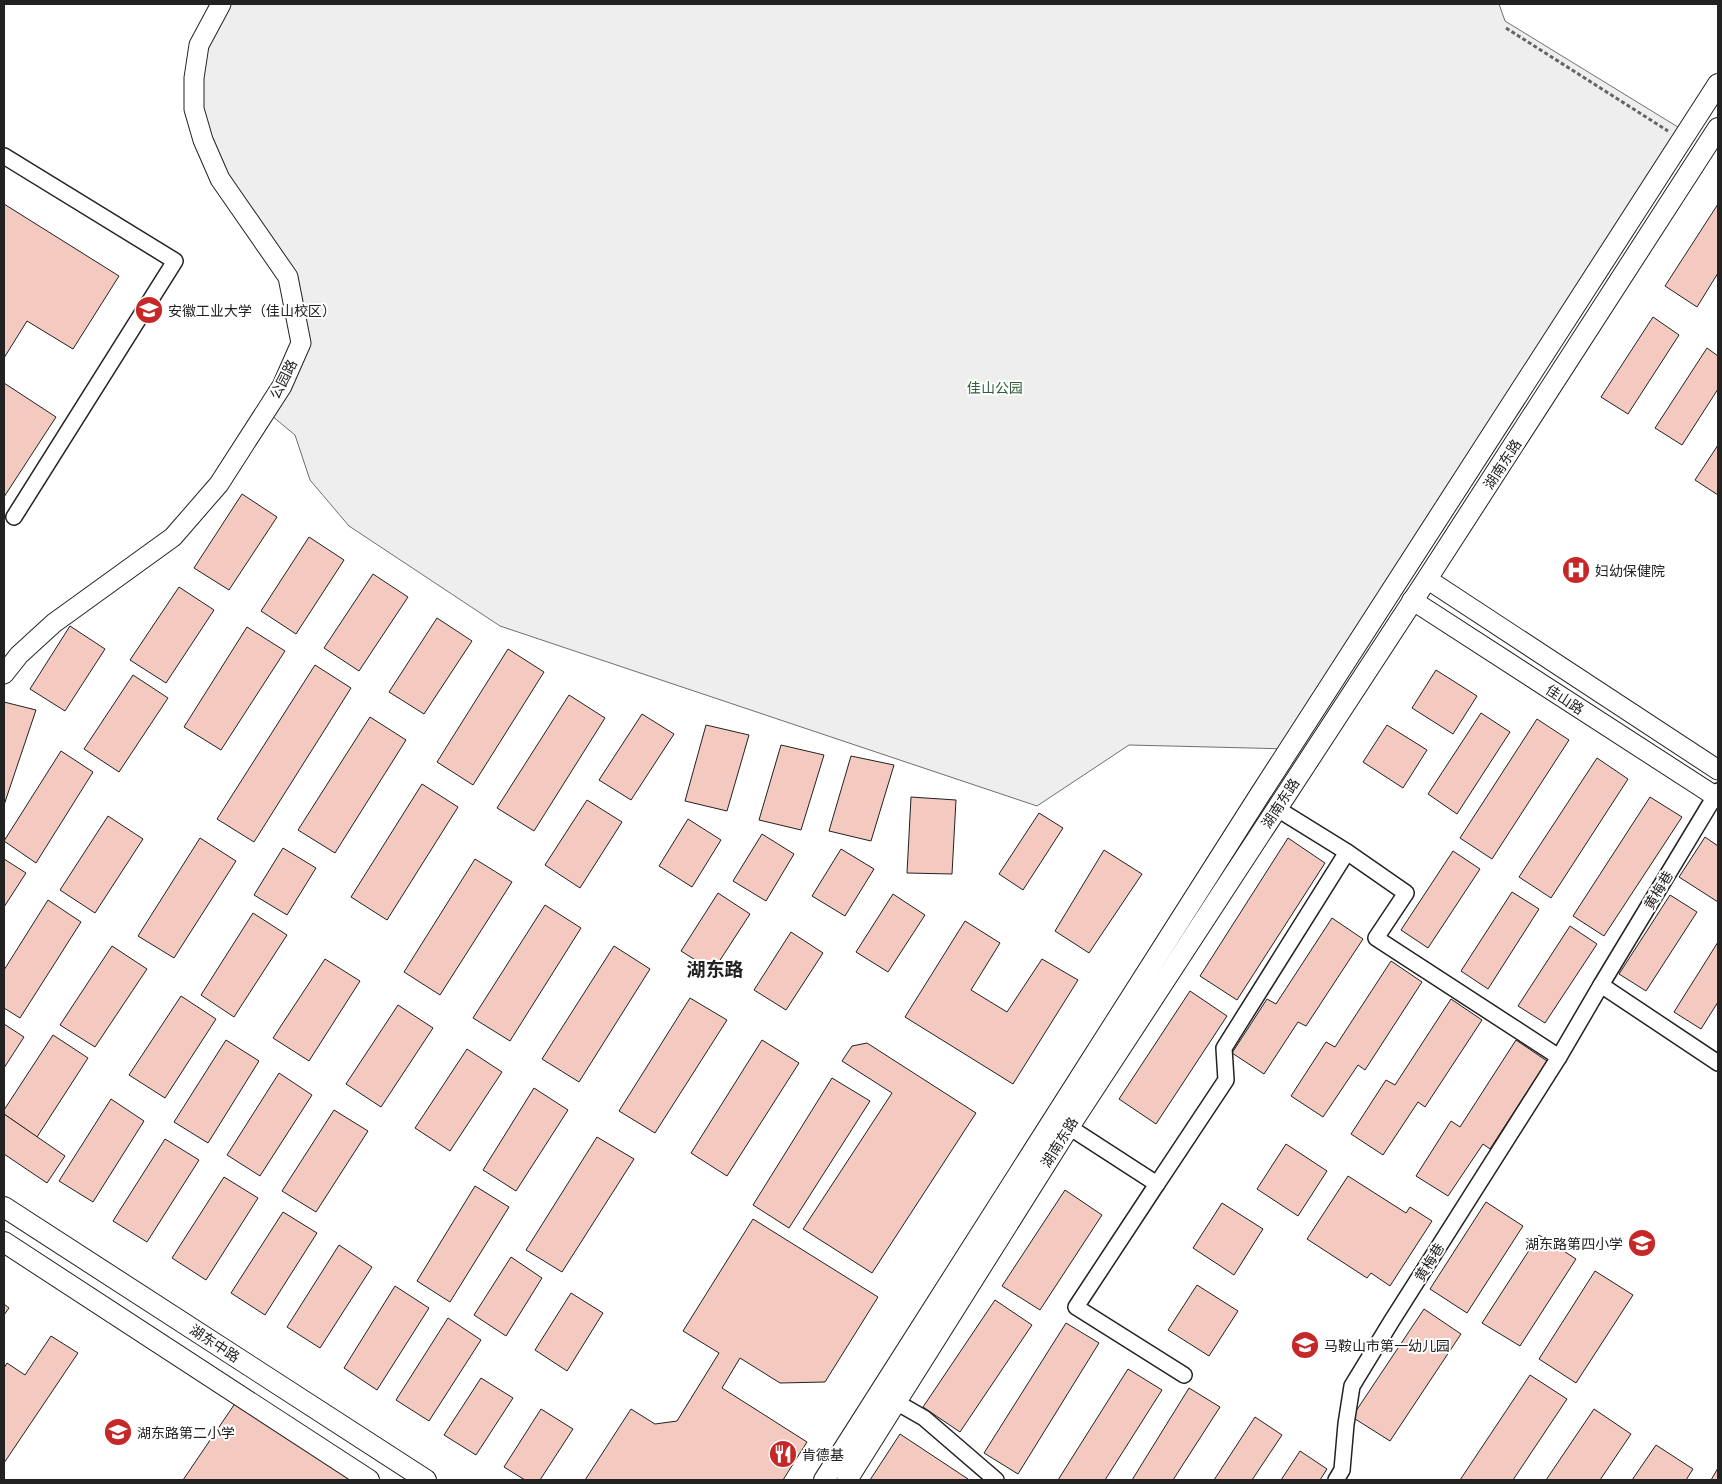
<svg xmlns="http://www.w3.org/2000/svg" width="1722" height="1484" viewBox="0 0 1722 1484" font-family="Commissioner,'Noto Sans SC',sans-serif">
<rect width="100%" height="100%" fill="#fff"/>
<polygon fill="#eee" stroke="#6f6f6f" points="222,4 1499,4 1505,21 1686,132 1290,749 1129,745 1037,806 500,626 349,526 310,480 295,435 266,411 301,343 289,277 221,179 195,79"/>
<g fill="#f3c9c0" stroke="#222">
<polygon points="4,204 119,276 73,349 27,321 4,358"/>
<polygon points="1718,204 1718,273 1697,307 1665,286"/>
<polygon points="1653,317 1679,335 1628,414 1601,397"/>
<polygon points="1707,348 1718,356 1718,389 1682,445 1655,428"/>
<polygon points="4,383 56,417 4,497"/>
<polygon points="1718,445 1718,495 1695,480"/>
<polygon points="242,494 277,517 229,590 194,568"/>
<polygon points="309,537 344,560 296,634 261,611"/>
<polygon points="373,574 408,597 359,671 324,648"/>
<polygon points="179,587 214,610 166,683 130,660"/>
<polygon points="437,618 472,641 424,714 389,692"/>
<polygon points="70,626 105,649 65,711 30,689"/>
<polygon points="247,627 285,651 221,750 184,727"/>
<polygon points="508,649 544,672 473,785 437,762"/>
<polygon points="315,665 351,688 254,842 217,819"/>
<polygon points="1436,670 1477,696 1453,734 1412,708"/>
<polygon points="133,675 168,698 119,772 84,749"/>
<polygon points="569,695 605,718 534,831 497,808"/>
<polygon points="4,702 36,710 4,805"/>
<polygon points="1481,713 1510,732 1457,814 1428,794"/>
<polygon points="642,714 674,734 631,800 599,780"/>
<polygon points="370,717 406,740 335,853 298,830"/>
<polygon points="1537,719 1569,740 1492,859 1460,838"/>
<polygon points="706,725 749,735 727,811 685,801"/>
<polygon points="1387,725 1427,750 1403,788 1363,762"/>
<polygon points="781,745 824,755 801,830 759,820"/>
<polygon points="61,751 93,772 36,863 4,841"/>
<polygon points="851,756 894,765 871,841 829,831"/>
<polygon points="1597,758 1628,779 1551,898 1519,877"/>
<polygon points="422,784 458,807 387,920 351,897"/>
<polygon points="911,797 956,800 952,874 907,873"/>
<polygon points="1650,797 1682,817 1604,936 1573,916"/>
<polygon points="587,800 622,822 580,888 545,865"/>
<polygon points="1039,813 1063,828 1023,890 999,874"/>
<polygon points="108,816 143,839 95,913 60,890"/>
<polygon points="688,819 721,840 692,887 659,866"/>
<polygon points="762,834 794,854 766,901 733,881"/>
<polygon points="1705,837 1718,846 1718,902 1679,877"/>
<polygon points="200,838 236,861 174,958 138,936"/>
<polygon points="1288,838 1325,863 1237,1000 1200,976"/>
<polygon points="283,848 316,868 287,915 254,895"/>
<polygon points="841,849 874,869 845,916 812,896"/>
<polygon points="1104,850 1142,874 1089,953 1055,931"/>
<polygon points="1453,851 1480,869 1428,948 1401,930"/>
<polygon points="4,859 26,873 4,907"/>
<polygon points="475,859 512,882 440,995 404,972"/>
<polygon points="1512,892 1539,909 1488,989 1461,971"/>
<polygon points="718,893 750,914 713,971 681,951"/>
<polygon points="893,894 925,915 888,972 856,952"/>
<polygon points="1670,895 1697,912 1646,991 1619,974"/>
<polygon points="48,900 81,922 20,1018 4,1008 4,970"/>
<polygon points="545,905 581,928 510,1041 473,1018"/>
<polygon points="253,913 287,935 234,1017 201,995"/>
<polygon points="1332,918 1363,939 1306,1026 1298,1022 1264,1074 1232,1053 1267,999 1276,1004"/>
<polygon points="965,921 1000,943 971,990 1007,1012 1042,959 1078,980 1013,1084 905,1017"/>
<polygon points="1570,926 1597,944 1545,1023 1518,1006"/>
<polygon points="791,932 823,953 786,1010 754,990"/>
<polygon points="1718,942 1718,1002 1701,1029 1674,1012"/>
<polygon points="112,946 147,969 95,1047 60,1025"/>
<polygon points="614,946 650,969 579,1082 542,1059"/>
<polygon points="325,959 360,981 309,1061 273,1038"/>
<polygon points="1391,961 1422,982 1365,1070 1358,1065 1323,1117 1291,1096 1326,1042 1335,1047"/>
<polygon points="1190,991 1227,1016 1156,1124 1119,1099"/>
<polygon points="181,996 216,1019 165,1098 129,1075"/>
<polygon points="690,998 727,1020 655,1133 619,1111"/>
<polygon points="1451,999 1482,1020 1425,1107 1418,1102 1383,1155 1351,1134 1386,1080 1395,1085"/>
<polygon points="398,1005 433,1028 381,1107 346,1084"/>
<polygon points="4,1024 24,1037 4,1068"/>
<polygon points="53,1035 88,1058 37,1137 4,1114 4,1110"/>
<polygon points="226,1040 259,1061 208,1143 174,1122"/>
<polygon points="762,1040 799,1063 727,1176 691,1153"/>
<polygon points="1516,1040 1547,1061 1490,1149 1483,1144 1448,1196 1416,1176 1451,1121 1460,1127"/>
<polygon points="867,1043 976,1113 872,1273 803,1229 892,1093 842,1061 852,1046"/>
<polygon points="467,1049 502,1072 450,1151 415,1128"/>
<polygon points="279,1073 312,1095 260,1176 227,1155"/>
<polygon points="832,1078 870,1101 789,1228 753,1205"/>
<polygon points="534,1088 568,1110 516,1191 483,1170"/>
<polygon points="111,1099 144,1121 93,1202 59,1181"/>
<polygon points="334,1110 368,1131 316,1212 282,1191"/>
<polygon points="4,1114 65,1156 47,1183 4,1154"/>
<polygon points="597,1137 634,1159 562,1272 526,1250"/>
<polygon points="165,1139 199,1160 147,1242 113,1221"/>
<polygon points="1286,1144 1327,1171 1298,1216 1257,1189"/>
<polygon points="1348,1176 1406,1213 1410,1207 1432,1221 1390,1286 1371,1273 1367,1278 1307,1239"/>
<polygon points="224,1177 258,1198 206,1280 172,1258"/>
<polygon points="475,1186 509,1207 450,1302 417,1281"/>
<polygon points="1065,1190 1102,1215 1040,1310 1002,1286"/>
<polygon points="1486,1202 1523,1226 1467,1313 1430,1289"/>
<polygon points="1222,1203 1263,1229 1234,1275 1193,1248"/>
<polygon points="283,1212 317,1233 265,1315 231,1293"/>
<polygon points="753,1219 878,1297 825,1382 780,1383 740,1358 722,1388 807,1442 783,1480 585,1480 631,1409 655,1424 677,1421 719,1353 683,1331"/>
<polygon points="1539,1235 1576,1259 1520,1346 1482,1323"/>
<polygon points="339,1245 372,1267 320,1348 287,1327"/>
<polygon points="511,1257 542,1278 506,1336 474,1315"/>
<polygon points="1595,1271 1633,1295 1576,1383 1539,1359"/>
<polygon points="1197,1285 1238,1311 1209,1356 1168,1330"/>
<polygon points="395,1286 429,1308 377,1390 344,1368"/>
<polygon points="571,1293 603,1313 567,1371 535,1350"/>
<polygon points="995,1300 1032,1325 960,1432 923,1407"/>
<polygon points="4,1304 9,1308 4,1315"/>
<polygon points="1424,1309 1461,1334 1390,1441 1352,1417"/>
<polygon points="448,1318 481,1340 429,1421 396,1400"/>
<polygon points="1066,1323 1099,1343 1018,1474 984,1453"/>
<polygon points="51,1336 78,1353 4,1463 4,1368 7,1363 25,1375"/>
<polygon points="1128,1369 1162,1390 1105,1480 1058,1480"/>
<polygon points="1530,1375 1567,1399 1513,1480 1460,1480"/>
<polygon points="481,1378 513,1398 476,1455 444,1435"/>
<polygon points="1189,1388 1220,1407 1173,1480 1132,1480"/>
<polygon points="236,1402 352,1480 183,1480"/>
<polygon points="541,1409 573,1429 540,1480 525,1480 504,1467"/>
<polygon points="1594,1409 1631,1434 1600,1480 1546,1480"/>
<polygon points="1255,1417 1282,1435 1252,1480 1214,1480"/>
<polygon points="900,1434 968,1479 967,1480 870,1480"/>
<polygon points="1656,1445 1693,1469 1686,1480 1632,1480"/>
<polygon points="1300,1451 1327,1469 1320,1480 1281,1480"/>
<polygon points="1718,1468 1718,1480 1711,1480"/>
</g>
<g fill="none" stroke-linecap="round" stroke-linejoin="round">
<defs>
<g id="minor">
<polyline points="4,156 175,261 14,517"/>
<polyline points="1276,808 1347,852 1406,893 1376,938 1559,1057 1601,985 1718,1063"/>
<polyline points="1601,985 1718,791"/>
<polyline points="1069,1127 1157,1184 1226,1080 1224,1048 1347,852"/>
<polyline points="1157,1184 1076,1307 1184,1375"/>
<polyline points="896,1402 924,1418 996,1480"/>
<polyline points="1336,1480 1342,1470 1346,1424 1352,1386 1391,1322 1559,1057"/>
</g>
<g id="tertiary">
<polyline points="1427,579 1718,770"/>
<polyline points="1412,600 1718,798"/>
<polyline points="4,674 19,655 54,623 173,537 219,484 282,386 301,343 288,277 220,179 203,140 194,109 194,78 199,45 221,4"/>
</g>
<g id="secondary">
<polyline points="4,1207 426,1480"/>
<polyline points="4,1242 369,1480"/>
<polyline points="824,1480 1259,796 1718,84"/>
<polyline points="847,1480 1069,1127 1427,579 1718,128"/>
</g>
</defs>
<use href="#minor" stroke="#222" stroke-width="18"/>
<use href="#tertiary" stroke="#222" stroke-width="21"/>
<use href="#secondary" stroke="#222" stroke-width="22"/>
<polyline stroke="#646464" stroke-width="3" stroke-dasharray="4 2.5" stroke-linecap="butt" points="1506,28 1668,131"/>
<use href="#minor" stroke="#fff" stroke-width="15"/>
<use href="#tertiary" stroke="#fff" stroke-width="19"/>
<use href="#secondary" stroke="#fff" stroke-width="20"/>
</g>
<defs>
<symbol id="university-disc" viewBox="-11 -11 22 22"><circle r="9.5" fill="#c62828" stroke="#fff"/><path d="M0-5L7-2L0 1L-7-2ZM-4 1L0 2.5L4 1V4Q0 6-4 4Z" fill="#fff"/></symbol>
<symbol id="hospital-disc" viewBox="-11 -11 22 22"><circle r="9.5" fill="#c62828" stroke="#fff"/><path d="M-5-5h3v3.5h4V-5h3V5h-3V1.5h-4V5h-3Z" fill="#fff"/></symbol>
<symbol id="school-disc" viewBox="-11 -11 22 22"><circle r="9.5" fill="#c62828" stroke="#fff"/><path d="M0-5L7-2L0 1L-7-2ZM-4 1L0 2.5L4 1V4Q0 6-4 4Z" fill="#fff"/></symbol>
<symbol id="restaurant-disc" viewBox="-11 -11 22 22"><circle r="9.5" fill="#c62828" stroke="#fff"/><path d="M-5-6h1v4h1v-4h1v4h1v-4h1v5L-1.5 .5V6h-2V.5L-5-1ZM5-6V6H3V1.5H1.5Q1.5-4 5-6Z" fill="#fff"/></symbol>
</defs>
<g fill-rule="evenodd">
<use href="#university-disc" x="133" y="294" width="32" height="32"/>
<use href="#hospital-disc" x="1560" y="554" width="32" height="32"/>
<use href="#school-disc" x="1626" y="1227" width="32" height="32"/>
<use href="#school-disc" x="1289" y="1329" width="32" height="32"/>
<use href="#school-disc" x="102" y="1416" width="32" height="32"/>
<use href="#restaurant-disc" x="767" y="1438" width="32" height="32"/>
</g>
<g text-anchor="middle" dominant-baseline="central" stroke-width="4" stroke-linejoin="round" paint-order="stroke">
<g font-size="14" fill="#222" stroke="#fff" text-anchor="start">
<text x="168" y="310">安徽工业大学（佳山校区）</text>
<text x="1595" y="570">妇幼保健院</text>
<text x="1623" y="1243" text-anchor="end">湖东路第四小学</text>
<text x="1324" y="1345">马鞍山市第一幼儿园</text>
<text x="137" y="1432">湖东路第二小学</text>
<text x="802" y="1454">肯德基</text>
</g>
<g font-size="14" fill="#222" stroke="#fff">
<text transform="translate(283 379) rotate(-63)">公园路</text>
<text transform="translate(1502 464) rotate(-57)">湖南东路</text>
<text transform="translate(1565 699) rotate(33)">佳山路</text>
<text transform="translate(1280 803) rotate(-57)">湖南东路</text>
<text transform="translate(1658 890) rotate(-59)">黄梅巷</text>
<text transform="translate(1059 1142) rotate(-58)">湖南东路</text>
<text transform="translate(1429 1262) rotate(-58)">黄梅巷</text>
<text transform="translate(215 1343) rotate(33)">湖东中路</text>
</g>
<g font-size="14" fill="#2f5e38" stroke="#fff">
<text x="995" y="387">佳山公园</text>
</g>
<g font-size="19" font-weight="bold" fill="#222" stroke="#fff">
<text x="715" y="968">湖东路</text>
</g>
</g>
<rect width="1722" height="1484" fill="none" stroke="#222222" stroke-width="10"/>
</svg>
